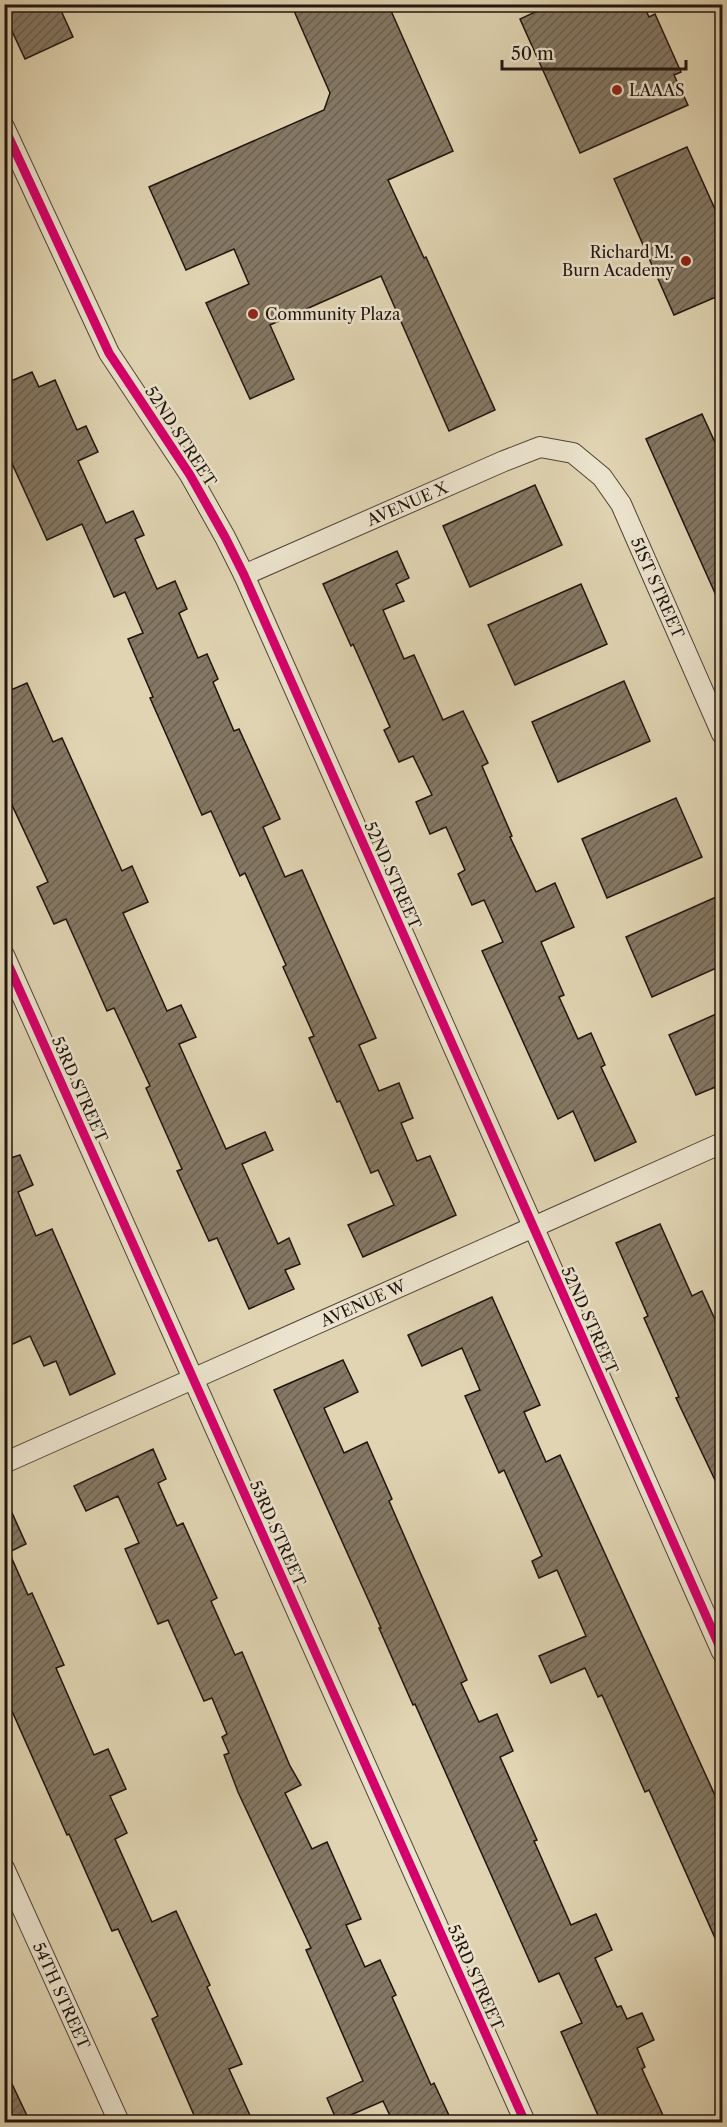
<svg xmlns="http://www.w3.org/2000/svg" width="727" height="2127" viewBox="0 0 727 2127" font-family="'Libre Caslon Text',serif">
<defs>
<pattern id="building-hatch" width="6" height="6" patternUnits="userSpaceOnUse" patternTransform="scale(1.5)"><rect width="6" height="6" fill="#847864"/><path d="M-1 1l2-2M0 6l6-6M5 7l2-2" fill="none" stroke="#6c6151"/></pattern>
</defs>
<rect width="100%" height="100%" fill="#e0d4b2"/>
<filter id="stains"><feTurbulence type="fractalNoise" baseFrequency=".00333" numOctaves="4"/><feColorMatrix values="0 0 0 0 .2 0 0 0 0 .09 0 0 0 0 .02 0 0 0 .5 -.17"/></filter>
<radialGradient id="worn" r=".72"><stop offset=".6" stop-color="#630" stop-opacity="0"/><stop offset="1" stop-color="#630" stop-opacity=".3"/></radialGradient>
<g fill="url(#building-hatch)" stroke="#21150f" stroke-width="1.5">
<polygon points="4,4 58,4 73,37 25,59 4,14"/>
<polygon points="291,4 388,4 453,151 388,180 424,258 426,257 495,410 449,431 381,276 270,325 294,379 250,399 206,303 249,284 234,249 186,270 149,187 324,110 330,93"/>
<polygon points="552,4 643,4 649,17 655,14 681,72 674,75 688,105 580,153 520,19"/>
<polygon points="687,147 723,227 723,294 674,315 614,179"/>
<polygon points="32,372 39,387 55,380 77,430 86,426 98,452 78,461 106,523 133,511 144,535 135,539 157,589 175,581 187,609 179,613 198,658 207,654 218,679 213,682 234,731 239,729 280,819 263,827 285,877 302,870 376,1038 359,1045 379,1091 399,1083 413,1118 401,1123 417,1161 430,1156 456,1215 363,1257 348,1225 394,1205 378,1170 371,1173 340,1101 337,1102 309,1038 314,1036 283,967 286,965 245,873 240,876 211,811 202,815 150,698 153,697 128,639 143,633 125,592 114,597 82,524 47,540 4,446 4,384"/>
<polygon points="702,414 723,460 723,611 646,439"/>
<polygon points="535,485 562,545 470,587 443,526"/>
<polygon points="397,551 409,578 396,584 404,601 383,610 404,659 414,655 443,720 463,711 488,763 482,766 512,836 510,837 536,892 555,883 574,927 541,942 564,995 559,997 578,1039 591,1033 605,1065 601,1067 636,1142 595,1161 573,1111 558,1119 482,951 503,942 484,900 472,905 458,874 465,870 446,827 430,834 416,802 432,795 413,756 399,762 384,730 390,727 353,644 351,646 323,584"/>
<polygon points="581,584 607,644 515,685 488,625"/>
<polygon points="624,681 650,741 558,782 532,722"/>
<polygon points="27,683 53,742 62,738 122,871 132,866 148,902 123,913 167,1011 181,1005 196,1037 179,1044 226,1149 265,1132 273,1150 242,1164 278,1244 289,1238 300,1264 285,1270 294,1289 249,1309 217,1238 209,1241 177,1171 182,1169 146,1088 150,1086 114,1008 107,1011 66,919 54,924 37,887 48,882 4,788 4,693"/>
<polygon points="676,798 702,857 607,898 582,839"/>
<polygon points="723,894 723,965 652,997 626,937"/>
<polygon points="723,1011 723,1084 696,1095 669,1035"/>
<polygon points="20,1155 33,1185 18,1192 36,1236 52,1229 115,1374 70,1395 56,1361 44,1366 30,1336 4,1348 4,1160"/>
<polygon points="660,1224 692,1296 702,1291 723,1337 723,1497 676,1398 679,1397 644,1318 648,1316 616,1243"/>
<polygon points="492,1297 540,1405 524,1412 546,1462 560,1455 723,1813 723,1956 649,1790 645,1792 602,1695 598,1697 585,1668 551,1683 539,1656 586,1636 557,1570 539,1578 532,1561 542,1556 504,1470 499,1473 465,1396 480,1390 462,1348 422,1366 408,1335"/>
<polygon points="343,1360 358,1392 324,1408 344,1453 367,1442 392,1499 389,1501 467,1680 461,1683 479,1722 497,1714 513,1751 500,1757 537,1840 534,1841 571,1925 596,1914 612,1950 595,1958 617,2007 621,2006 627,2019 642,2013 654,2040 637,2048 645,2067 642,2069 666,2122 601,2122 561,2032 582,2023 559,1973 539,1982 415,1704 413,1705 379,1628 381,1628 274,1390"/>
<polygon points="153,1449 166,1479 158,1483 177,1526 183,1523 217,1598 211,1601 235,1655 242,1652 290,1766 301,1785 285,1793 312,1849 327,1842 361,1919 346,1925 365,1967 380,1960 396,1995 392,1997 431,2085 434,2083 452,2122 393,2122 383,2101 337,2121 327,2098 363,2081 306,1950 311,1948 238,1792 224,1755 229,1753 222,1737 227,1734 212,1698 204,1701 168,1620 158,1624 125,1549 139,1543 118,1496 86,1511 74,1486"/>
<polygon points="4,1495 26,1544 9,1552 28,1595 32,1593 64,1665 56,1668 94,1755 108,1749 126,1789 110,1796 127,1833 115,1839 152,1922 176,1911 210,1985 207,1987 242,2064 229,2069 253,2122 197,2122 152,2019 158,2016 118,1929 112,1931 69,1834 67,1835 4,1693"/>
<polygon points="4,2067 30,2122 4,2122"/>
</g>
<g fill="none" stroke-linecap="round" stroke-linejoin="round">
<defs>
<g id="minor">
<polyline points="4,127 109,353 190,475 225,537 244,575 722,1652"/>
<path id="s1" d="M244 575 504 461 540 447 573 453 602 477 621 504 722 734"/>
<polyline points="4,955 525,2122"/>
<path id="s2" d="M4 1463 722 1143"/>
<path id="s3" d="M4 1868 119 2122"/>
</g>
</defs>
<use href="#minor" stroke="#514538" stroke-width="22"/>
<use href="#minor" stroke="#ebe3cd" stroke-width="20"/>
<defs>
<g id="cycleway">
<polyline points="4,127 109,353 190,475 225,537 244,575 722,1652"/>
<polyline points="4,955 525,2122"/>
</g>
</defs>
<use href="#cycleway" stroke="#ebe3cd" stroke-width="13"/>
<use href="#cycleway" stroke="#d6006c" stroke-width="9"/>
</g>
<g fill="#8f2418" stroke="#ebe3cd" stroke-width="2">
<circle cx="617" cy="90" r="6"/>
<circle cx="686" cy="261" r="6"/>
<circle cx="253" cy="314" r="6"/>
</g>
<g text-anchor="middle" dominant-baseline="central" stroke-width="5" stroke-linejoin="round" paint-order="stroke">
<g font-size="16" fill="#21150f" stroke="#ebe3cd" text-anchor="start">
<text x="629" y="90">LAAAS</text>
<text x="674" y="252" text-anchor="end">Richard M.<tspan x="674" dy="18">Burn Academy</tspan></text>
<text x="265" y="314">Community Plaza</text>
</g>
<g font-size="16" fill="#21150f" stroke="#ebe3cd">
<text transform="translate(181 436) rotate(57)">52ND STREET</text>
<text stroke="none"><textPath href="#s1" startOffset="178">AVENUE X</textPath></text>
<text stroke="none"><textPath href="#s1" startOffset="518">51ST STREET</textPath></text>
<text transform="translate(393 875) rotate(66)">52ND STREET</text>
<text transform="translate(80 1089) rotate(66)">53RD STREET</text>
<text stroke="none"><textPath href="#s2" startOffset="393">AVENUE W</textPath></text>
<text transform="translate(590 1320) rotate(66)">52ND STREET</text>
<text transform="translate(278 1533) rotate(66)">53RD STREET</text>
<text transform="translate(476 1977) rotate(66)">53RD STREET</text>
<text stroke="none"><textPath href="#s3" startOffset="140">54TH STREET</textPath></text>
</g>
</g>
<rect width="727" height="2127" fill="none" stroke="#e0d4b2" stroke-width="24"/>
<rect x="6" y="6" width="715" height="2115" fill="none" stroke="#21150f" stroke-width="3"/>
<rect x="12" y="12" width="703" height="2103" fill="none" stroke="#21150f" stroke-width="1.5"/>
<path d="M502 60v9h184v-9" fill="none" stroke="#21150f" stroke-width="3"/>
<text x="511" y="60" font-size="18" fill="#21150f" stroke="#ebe3cd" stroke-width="4.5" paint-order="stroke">50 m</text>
<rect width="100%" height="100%" filter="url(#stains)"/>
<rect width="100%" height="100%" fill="url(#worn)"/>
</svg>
